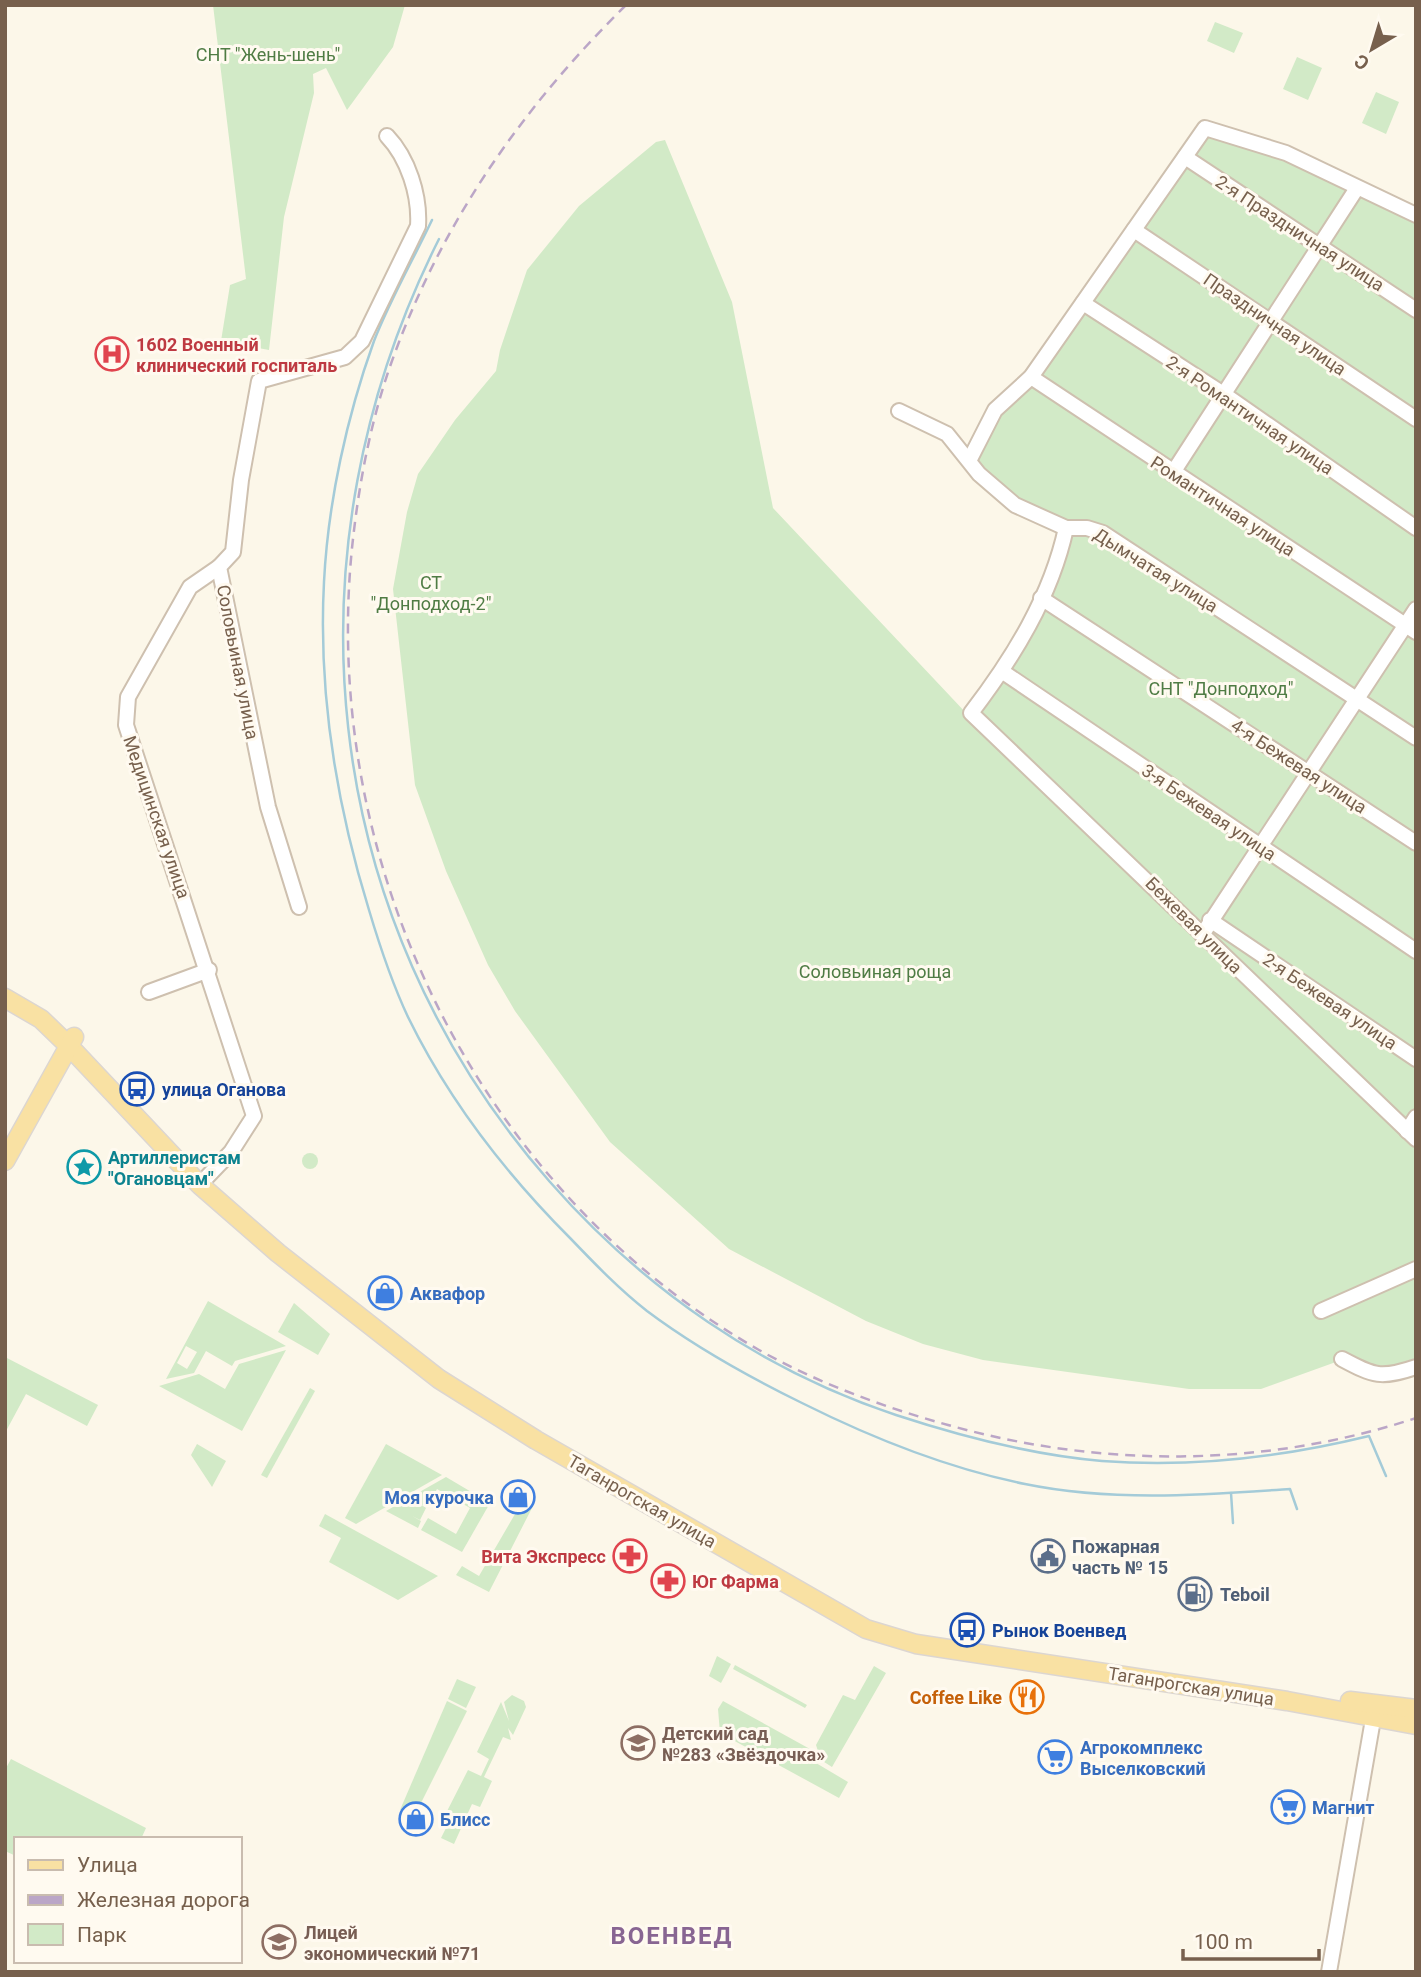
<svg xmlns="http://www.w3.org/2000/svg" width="1421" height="1977" viewBox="0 0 1421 1977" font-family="Roboto,sans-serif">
<rect width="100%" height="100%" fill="#fcf7e9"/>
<g fill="#d2eac7" fill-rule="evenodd">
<polygon points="213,5 405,5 393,47 347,110 326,68 313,74 314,93 284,217 269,350 221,341 230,285 246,279"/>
<polygon points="1215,22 1243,33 1234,53 1207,41"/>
<polygon points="1297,57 1322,68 1308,100 1283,89"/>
<polygon points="1376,92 1399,102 1386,134 1362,123"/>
<polygon points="1208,134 1235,136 1416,219 1416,1358 1383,1369 1347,1358 1261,1389 1189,1389 983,1360 923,1344 866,1321 729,1249 610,1142 515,1011 488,965 446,871 415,785 393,589 407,512 418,474 455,420 496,371 500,350 527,270 579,206 656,142 665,140 732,302 773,508 967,714 1037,625 1067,525 1036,514 982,469 978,456 996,415"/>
<circle cx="310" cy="1161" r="8"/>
<path d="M208 1301 286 1346 235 1361 232 1366 206 1351 194 1373 166 1379ZM186 1346 197 1352 187 1369 177 1363Z"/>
<polygon points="294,1303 330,1334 318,1355 278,1332"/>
<polygon points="286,1350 242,1431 159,1386 199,1374 225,1389 239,1364"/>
<polygon points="5,1357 98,1405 87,1426 26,1394 5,1433"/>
<polygon points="310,1388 315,1391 267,1478 261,1475"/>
<polygon points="197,1444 226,1461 212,1487 191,1455"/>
<polygon points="386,1444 442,1475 356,1524 345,1518"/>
<polygon points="446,1477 490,1503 462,1552 421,1530 428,1518 456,1534 470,1508 437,1489 427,1507 419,1503 426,1508 420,1520 412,1516 421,1521 418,1528 386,1511"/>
<polygon points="522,1502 532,1508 489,1592 456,1575 462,1566 479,1576"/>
<polygon points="325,1514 438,1576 398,1600 329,1562 341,1538 319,1526"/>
<polygon points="717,1656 731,1664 721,1683 709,1676"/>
<polygon points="735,1665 807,1705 805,1708 733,1669"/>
<polygon points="874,1666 886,1673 832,1767 821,1760 816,1745 843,1695 855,1700"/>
<polygon points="457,1679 476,1687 466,1708 448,1699"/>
<polygon points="512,1695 524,1701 526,1707 513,1735 508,1728 511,1740 503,1737 484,1777 492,1781 480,1807 472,1804 454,1844 441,1838 448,1824 442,1821 468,1770 481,1776 489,1759 477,1752 501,1702 509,1721 504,1702"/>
<polygon points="447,1701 467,1711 414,1817 400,1810"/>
<polygon points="723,1701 810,1749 816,1763 848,1782 839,1798 720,1733 718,1709"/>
<polygon points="11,1759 146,1828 141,1839 16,1839 16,1856 5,1851 5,1770"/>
</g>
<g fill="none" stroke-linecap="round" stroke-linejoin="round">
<g stroke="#a4cbd8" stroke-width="2.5">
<path d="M432 220C413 260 390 300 374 341 347 416 328 502 324 582 318 695 336 803 369 910 380 947 392 983 408 1017 448 1099 507 1175 571 1239 595 1264 619 1289 647 1311 695 1347 749 1377 802 1403 874 1439 946 1468 1025 1484 1112 1502 1203 1495 1290 1489L1297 1509"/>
<path d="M439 239C282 551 317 917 550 1182 644 1289 761 1370 896 1415 963 1437 1032 1455 1102 1461 1192 1468 1283 1457 1369 1436L1386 1476"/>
<polyline points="1231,1493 1233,1523"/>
</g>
<defs>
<g id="minor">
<polyline points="1185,157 1416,310"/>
<polyline points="1134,230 1416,419"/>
<polyline points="1083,303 1225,395 1416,528"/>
<polyline points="1031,377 1416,632"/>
<polyline points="899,411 947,434 979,474 1015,505 1066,528 1087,528 1103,533 1416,738"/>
<polyline points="970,459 995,410 1031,377 1205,128 1286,153 1416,215"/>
<polyline points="1172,474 1357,188"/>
<path d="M1066 528C1051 597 1013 658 971 713L1416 1139"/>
<polyline points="1041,598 1416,843"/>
<polyline points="1003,672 1416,951"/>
<path d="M299 907 268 807 219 567 233 552 241 480 259 381 345 357 362 341 418 226C420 195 408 158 387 136"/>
<polyline points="1210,920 1416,1059"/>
<polyline points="1202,935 1416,609"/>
<polyline points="149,992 209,970"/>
<polyline points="1407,1131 1416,1117"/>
<polyline points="206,1178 231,1152 254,1116 126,725 128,697 190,587 219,567"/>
<polyline points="1321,1311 1416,1269"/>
<path d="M1342 1359C1374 1376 1381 1379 1416 1367"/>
<polyline points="1329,1972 1375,1708"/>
</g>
<g id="major">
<polyline points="5,998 41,1019 69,1046 200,1185 278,1253 439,1379 536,1440 866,1629 916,1644 1287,1701 1416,1725"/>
<polyline points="5,1161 74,1037"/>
<polyline points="1350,1701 1416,1709"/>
</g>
</defs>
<use href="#minor" stroke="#cec0af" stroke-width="18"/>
<use href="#major" stroke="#dcd6d1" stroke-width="21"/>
<use href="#minor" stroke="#fff" stroke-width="14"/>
<use href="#major" stroke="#f9e1a3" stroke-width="18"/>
<path stroke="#bba6c7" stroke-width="2.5" stroke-dasharray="10 7" stroke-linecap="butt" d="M626 5C525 105 446 216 396 350 372 413 359 481 352 548 320 866 479 1190 759 1350 818 1383 883 1407 948 1425 1101 1468 1264 1468 1416 1418"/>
</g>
<defs>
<symbol id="hospital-ring" viewBox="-11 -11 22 22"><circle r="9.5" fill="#fffaf0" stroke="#e0444e" stroke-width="1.5"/><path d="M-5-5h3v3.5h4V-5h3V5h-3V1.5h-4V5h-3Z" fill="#e0444e"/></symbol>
<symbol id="bus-ring" viewBox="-11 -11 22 22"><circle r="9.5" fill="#fffaf0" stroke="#1a4fb4" stroke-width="1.5"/><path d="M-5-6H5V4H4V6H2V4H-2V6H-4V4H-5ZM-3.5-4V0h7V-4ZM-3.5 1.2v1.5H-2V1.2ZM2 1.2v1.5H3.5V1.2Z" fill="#1a4fb4"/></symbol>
<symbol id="sight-ring" viewBox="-11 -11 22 22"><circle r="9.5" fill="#fffaf0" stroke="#0f9aa8" stroke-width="1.5"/><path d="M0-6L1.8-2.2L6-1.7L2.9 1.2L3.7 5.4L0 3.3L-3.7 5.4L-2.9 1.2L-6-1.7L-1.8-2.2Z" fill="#0f9aa8"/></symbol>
<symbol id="shop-ring" viewBox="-11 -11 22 22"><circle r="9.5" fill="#fffaf0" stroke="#3f7fe0" stroke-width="1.5"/><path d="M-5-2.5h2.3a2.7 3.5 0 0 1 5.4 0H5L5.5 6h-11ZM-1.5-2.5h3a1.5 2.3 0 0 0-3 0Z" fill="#3f7fe0"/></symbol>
<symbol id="pharmacy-ring" viewBox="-11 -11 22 22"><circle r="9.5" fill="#fffaf0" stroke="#e0444e" stroke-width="1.5"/><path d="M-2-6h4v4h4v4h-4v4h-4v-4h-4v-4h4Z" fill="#e0444e"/></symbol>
<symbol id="civic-ring" viewBox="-11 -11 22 22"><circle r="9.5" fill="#fffaf0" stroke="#5c6f8a" stroke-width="1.5"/><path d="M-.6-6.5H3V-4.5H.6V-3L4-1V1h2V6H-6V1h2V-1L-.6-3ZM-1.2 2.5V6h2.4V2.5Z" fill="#5c6f8a"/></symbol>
<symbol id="fuel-ring" viewBox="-11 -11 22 22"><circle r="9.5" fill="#fffaf0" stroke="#5c6f8a" stroke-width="1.5"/><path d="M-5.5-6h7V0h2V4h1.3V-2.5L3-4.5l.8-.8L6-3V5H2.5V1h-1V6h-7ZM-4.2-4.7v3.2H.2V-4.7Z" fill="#5c6f8a"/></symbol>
<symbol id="restaurant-ring" viewBox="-11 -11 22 22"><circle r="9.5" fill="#fffaf0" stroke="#e8710a" stroke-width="1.5"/><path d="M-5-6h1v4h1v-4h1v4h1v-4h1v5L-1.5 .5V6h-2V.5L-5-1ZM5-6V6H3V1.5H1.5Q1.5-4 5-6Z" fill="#e8710a"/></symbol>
<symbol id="school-ring" viewBox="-11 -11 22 22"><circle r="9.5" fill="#fffaf0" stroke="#8d6e63" stroke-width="1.5"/><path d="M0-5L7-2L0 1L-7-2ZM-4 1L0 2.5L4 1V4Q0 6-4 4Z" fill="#8d6e63"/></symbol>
<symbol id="supermarket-ring" viewBox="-11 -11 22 22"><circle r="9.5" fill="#fffaf0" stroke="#3f7fe0" stroke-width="1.5"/><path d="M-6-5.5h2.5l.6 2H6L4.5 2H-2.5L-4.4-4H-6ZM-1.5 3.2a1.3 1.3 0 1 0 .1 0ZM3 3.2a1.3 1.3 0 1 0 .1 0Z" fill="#3f7fe0"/></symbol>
</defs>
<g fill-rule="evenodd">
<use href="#hospital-ring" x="93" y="335" width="38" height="38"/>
<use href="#bus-ring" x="118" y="1070" width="38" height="38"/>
<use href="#sight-ring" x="65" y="1148" width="38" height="38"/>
<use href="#shop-ring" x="366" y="1274" width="38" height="38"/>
<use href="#shop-ring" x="499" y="1478" width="38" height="38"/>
<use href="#pharmacy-ring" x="611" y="1537" width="38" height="38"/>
<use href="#civic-ring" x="1029" y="1537" width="38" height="38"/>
<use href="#pharmacy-ring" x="649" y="1562" width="38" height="38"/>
<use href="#fuel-ring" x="1176" y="1575" width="38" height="38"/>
<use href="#bus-ring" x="948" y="1611" width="38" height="38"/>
<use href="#restaurant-ring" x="1008" y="1678" width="38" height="38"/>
<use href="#school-ring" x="619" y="1724" width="38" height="38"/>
<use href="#supermarket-ring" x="1036" y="1738" width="38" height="38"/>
<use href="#supermarket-ring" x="1269" y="1788" width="38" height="38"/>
<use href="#shop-ring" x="397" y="1800" width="38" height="38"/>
<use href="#school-ring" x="260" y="1923" width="38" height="38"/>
</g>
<g text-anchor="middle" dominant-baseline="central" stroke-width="6" stroke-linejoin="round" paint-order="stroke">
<g font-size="18" fill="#4f7c44" stroke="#fffaf0">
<text x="268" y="54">СНТ "Жень-шень"</text>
<text x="431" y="582">СТ<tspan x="431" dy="21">"Донподход-2"</tspan></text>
<text x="1221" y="688">СНТ "Донподход"</text>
<text x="875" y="971">Соловьиная роща</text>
</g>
<g font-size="18" fill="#77604d" stroke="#fffaf0">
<text transform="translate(1300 233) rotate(33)">2-я Праздничная улица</text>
<text transform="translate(1275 324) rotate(34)">Праздничная улица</text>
<text transform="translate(1250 415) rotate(34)">2-я Романтичная улица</text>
<text transform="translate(1223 506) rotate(33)">Романтичная улица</text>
<text transform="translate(1156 570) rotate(32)">Дымчатая улица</text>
<text transform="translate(238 662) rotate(79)">Соловьиная улица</text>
<text transform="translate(1299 766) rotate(33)">4-я Бежевая улица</text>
<text transform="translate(1209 812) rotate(34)">3-я Бежевая улица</text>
<text transform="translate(157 817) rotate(71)">Медицинская улица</text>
<text transform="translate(1194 925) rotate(45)">Бежевая улица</text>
<text transform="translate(1330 1001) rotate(34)">2-я Бежевая улица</text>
<text transform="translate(642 1501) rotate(30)">Таганрогская улица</text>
<text transform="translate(1191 1686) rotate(9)">Таганрогская улица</text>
</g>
<g font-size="18" font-weight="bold" fill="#be3a42" stroke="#fffaf0" text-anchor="start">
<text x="136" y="344">1602 Военный<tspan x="136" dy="21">клинический госпиталь</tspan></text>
<text x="606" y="1556" text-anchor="end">Вита Экспресс</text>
<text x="692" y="1581">Юг Фарма</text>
</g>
<g font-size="18" font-weight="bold" fill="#164399" stroke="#fffaf0" text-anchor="start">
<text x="162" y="1089">улица Оганова</text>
<text x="992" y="1630">Рынок Военвед</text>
</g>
<g font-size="18" font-weight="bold" fill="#0d838f" stroke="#fffaf0" text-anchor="start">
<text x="108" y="1157">Артиллеристам<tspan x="108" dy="21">"Огановцам"</tspan></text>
</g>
<g font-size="18" font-weight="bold" fill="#366cbe" stroke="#fffaf0" text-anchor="start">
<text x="410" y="1293">Аквафор</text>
<text x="494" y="1497" text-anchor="end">Моя курочка</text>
<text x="1080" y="1747">Агрокомплекс<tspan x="1080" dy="21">Выселковский</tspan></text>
<text x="1312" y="1807">Магнит</text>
<text x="440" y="1819">Блисс</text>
</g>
<g font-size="18" font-weight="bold" fill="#4e5e75" stroke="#fffaf0" text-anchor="start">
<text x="1072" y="1546">Пожарная<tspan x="1072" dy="21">часть № 15</tspan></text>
<text x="1220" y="1594">Teboil</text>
</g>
<g font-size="18" font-weight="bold" fill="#c56008" stroke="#fffaf0" text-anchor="end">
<text x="1002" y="1697">Coffee Like</text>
</g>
<g font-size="18" font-weight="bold" fill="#785e54" stroke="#fffaf0" text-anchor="start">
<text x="662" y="1733">Детский сад<tspan x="662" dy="21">№283 «Звёздочка»</tspan></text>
<text x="304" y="1932">Лицей<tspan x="304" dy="21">экономический №71</tspan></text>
</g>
<g font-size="24" font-weight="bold" letter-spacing="2" fill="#886592" stroke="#fffaf0">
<text x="672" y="1936">ВОЕНВЕД</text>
</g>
</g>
<rect width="1421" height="1977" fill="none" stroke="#77604d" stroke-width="14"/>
<rect x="14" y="1837" width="228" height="126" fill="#fffaf0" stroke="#c9bcaf" stroke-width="2"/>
<rect x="28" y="1860" width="35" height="10" fill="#f9e1a3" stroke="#c9bcaf" stroke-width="2"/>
<text x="77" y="1872" font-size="21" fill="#77604d">Улица</text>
<rect x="28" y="1895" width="35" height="10" fill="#bba6c7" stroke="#c9bcaf" stroke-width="2"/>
<text x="77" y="1907" font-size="21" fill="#77604d">Железная дорога</text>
<rect x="28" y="1924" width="35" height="21" fill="#d2eac7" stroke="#c9bcaf" stroke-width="2"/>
<text x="77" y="1942" font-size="21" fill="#77604d">Парк</text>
<g transform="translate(1372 49) rotate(218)" stroke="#fffaf0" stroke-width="5" paint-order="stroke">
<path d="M0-5L12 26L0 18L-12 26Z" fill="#77604d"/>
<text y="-10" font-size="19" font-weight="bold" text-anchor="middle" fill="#77604d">С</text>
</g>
<path d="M1183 1949v10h136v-10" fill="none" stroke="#77604d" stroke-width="3.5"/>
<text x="1194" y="1949" font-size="21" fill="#77604d" stroke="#fffaf0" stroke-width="5" paint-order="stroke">100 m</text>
</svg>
